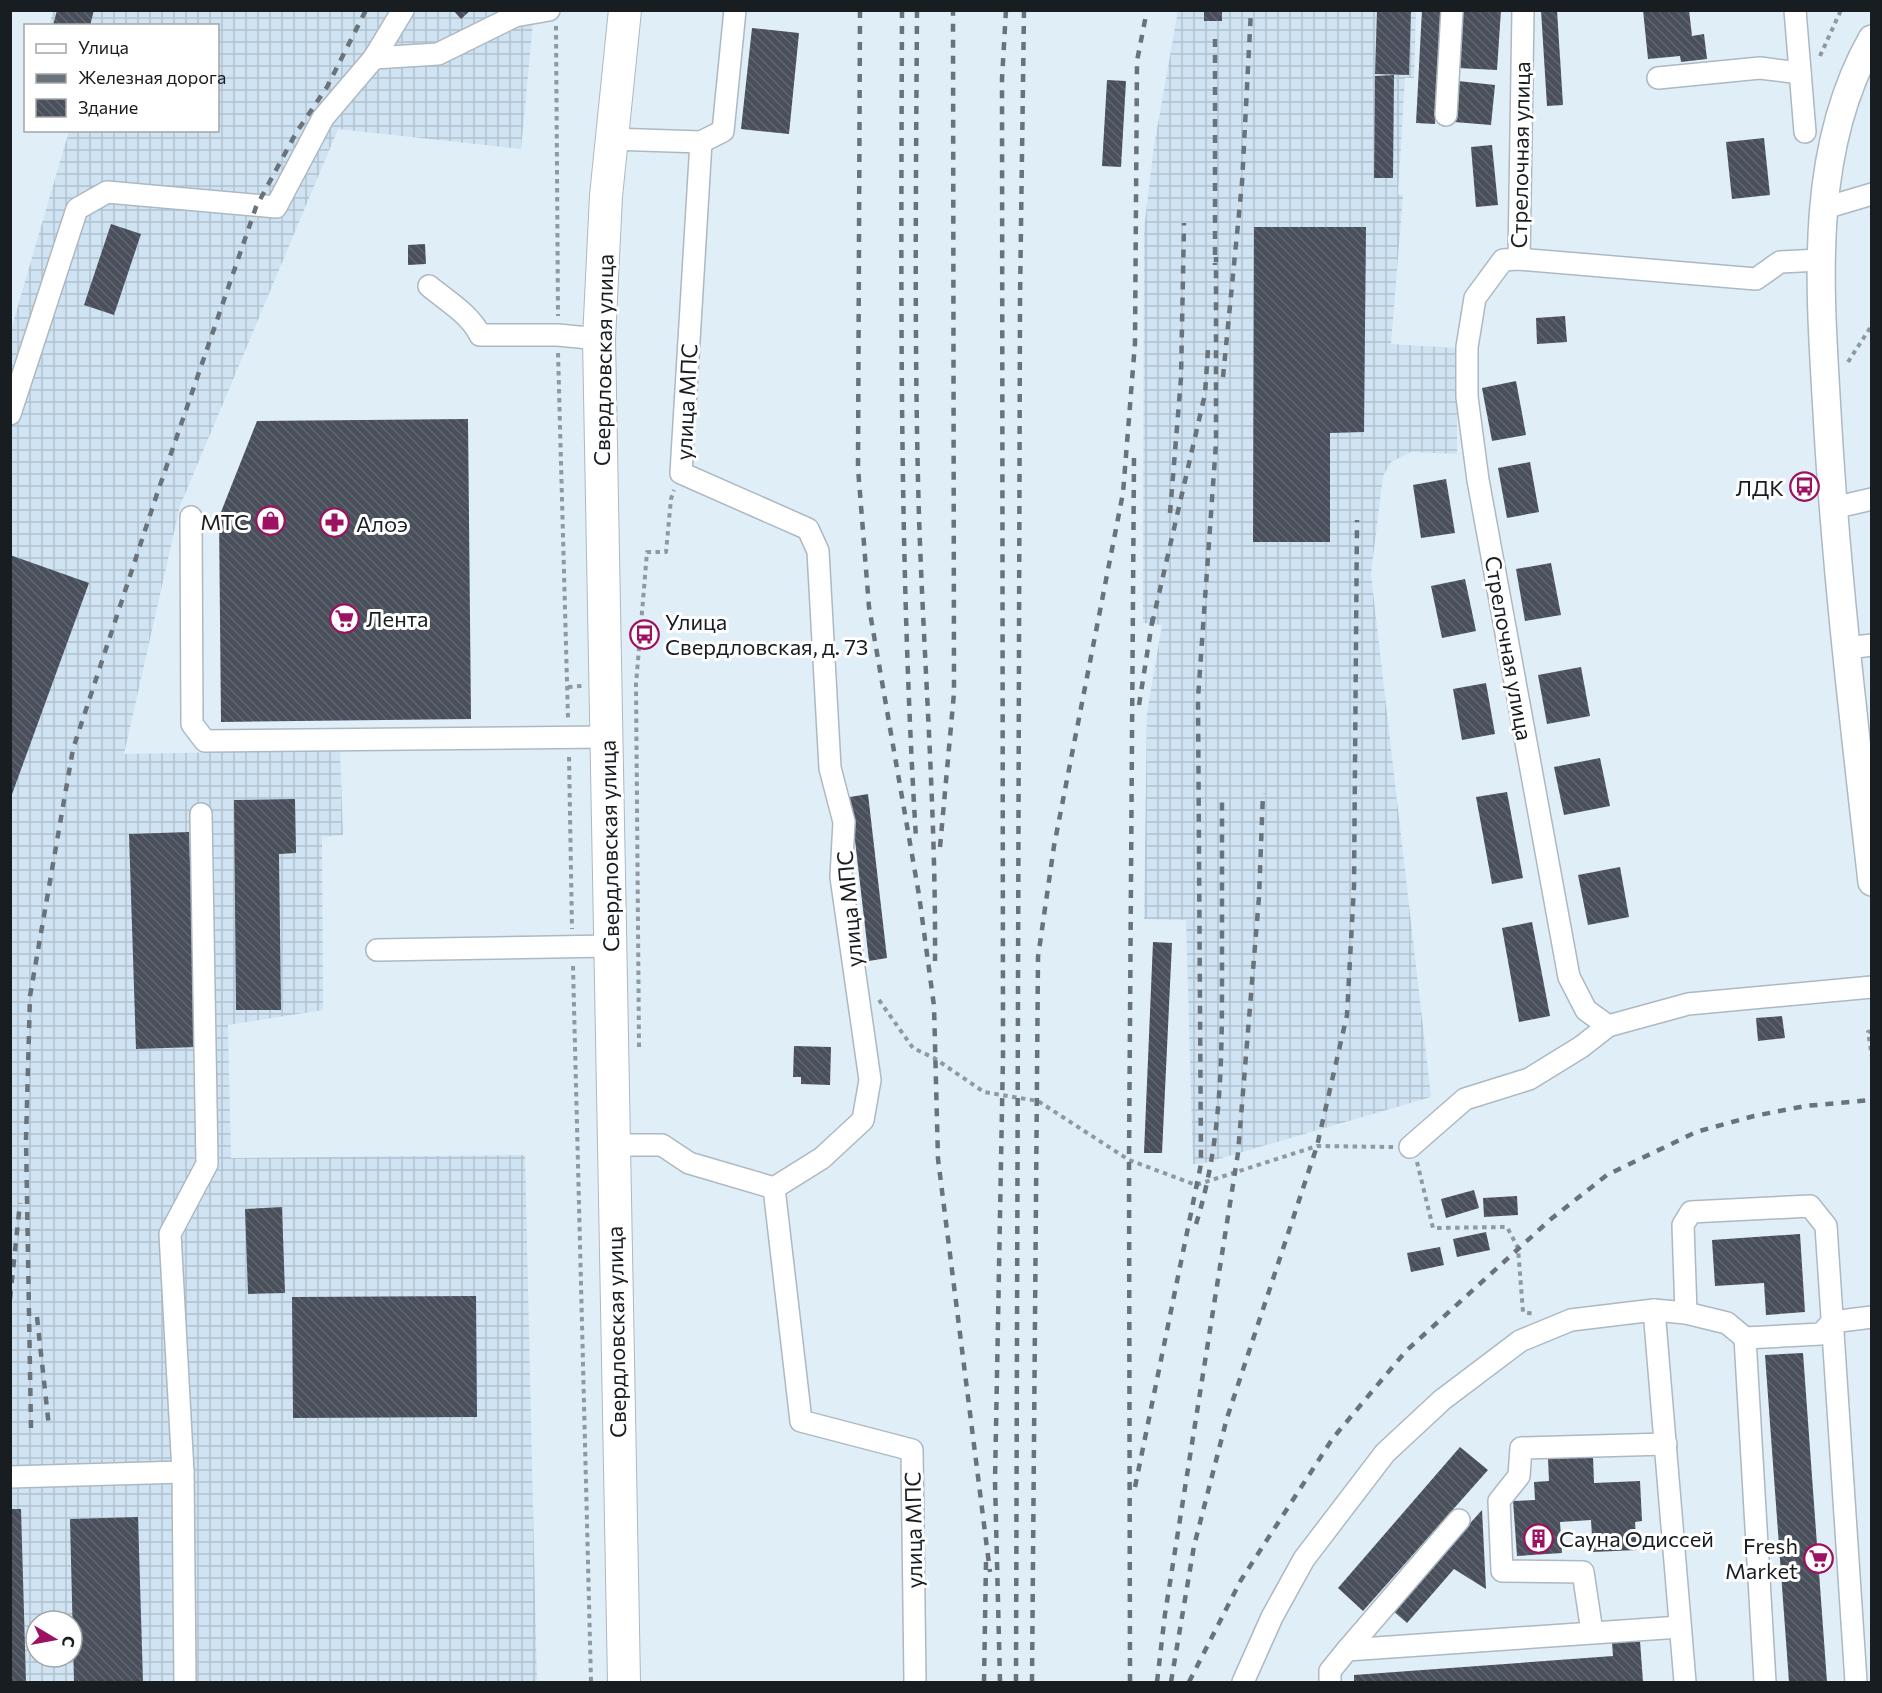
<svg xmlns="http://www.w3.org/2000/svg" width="1882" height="1693" viewBox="0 0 1882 1693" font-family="Commissioner,sans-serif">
<defs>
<pattern id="industrial-grid" width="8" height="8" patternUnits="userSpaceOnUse" patternTransform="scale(1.5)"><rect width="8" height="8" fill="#cfe3f3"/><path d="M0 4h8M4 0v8" fill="none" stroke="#b1c2d0"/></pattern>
<pattern id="building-back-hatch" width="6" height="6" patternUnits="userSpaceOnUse" patternTransform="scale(1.5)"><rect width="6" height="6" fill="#4a505b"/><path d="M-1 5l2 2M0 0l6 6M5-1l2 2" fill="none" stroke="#60656e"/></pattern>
</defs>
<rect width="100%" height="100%" fill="#e0eef8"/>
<g fill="url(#industrial-grid)" fill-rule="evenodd">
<path d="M53 11H534L521 149 338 129 180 506 124 754 340 750 343 835 322 837 323 1010 228 1025 231 1158 525 1155 537 1682H11L10 333 69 131 218 130V26L49 25ZM36 1621H72V1657H36Z"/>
<polygon points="1178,11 1416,11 1414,78 1405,78 1398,194 1403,195 1391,344 1457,348 1457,454 1411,452 1391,462 1383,476 1371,574 1431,1097 1201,1164 1193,1164 1186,920 1144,919 1147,713 1162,625 1143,623 1144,229 1154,146"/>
</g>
<g fill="url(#building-back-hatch)">
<polygon points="57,10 94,10 90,26 53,26"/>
<polygon points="453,10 471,10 461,19"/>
<rect x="1204" y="10" width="18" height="11"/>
<polygon points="1377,10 1411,10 1409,75 1375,74"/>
<polygon points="1422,10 1441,10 1435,124 1416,123"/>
<polygon points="1461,10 1501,10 1497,70 1457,68"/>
<polygon points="1541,10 1557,10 1563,105 1547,106"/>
<polygon points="1643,10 1689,10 1692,36 1704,34 1707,59 1681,62 1680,56 1648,59"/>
<polygon points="752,28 799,33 789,134 741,129"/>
<polygon points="1394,75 1393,178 1374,178 1375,76"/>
<polygon points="1107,80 1126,81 1121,167 1102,166"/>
<polygon points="1458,81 1495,85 1491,125 1454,122"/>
<polygon points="1764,138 1770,195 1732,199 1726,142"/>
<polygon points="1492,145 1498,205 1476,207 1471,147"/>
<polygon points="111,224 141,234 114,315 84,305"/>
<polygon points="1254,227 1366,227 1364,432 1330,433 1330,542 1253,542"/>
<polygon points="425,244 426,264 408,265 408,245"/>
<polygon points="1565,316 1567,342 1537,344 1536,318"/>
<polygon points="1516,381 1526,435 1492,441 1482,388"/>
<polygon points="468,419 471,719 221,722 219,517 257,421"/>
<polygon points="1530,462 1539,512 1507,518 1498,468"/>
<polygon points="1446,479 1455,533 1421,538 1413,485"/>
<polygon points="10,555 89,583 11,797 10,797"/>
<polygon points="1551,563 1561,615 1525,621 1516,569"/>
<polygon points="1465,579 1476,631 1442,638 1431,586"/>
<polygon points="1581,667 1590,716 1547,724 1538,675"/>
<polygon points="1486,683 1495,734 1462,740 1453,689"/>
<polygon points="1600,758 1610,806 1564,815 1554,767"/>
<polygon points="1507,792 1523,878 1492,884 1476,797"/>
<polygon points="868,794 887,958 869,961 850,797"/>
<polygon points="295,799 296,853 279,854 281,1010 236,1010 234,800"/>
<polygon points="189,832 196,1047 136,1049 129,834"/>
<polygon points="1620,867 1629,917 1588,925 1578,875"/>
<polygon points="1532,922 1550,1016 1519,1022 1502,928"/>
<polygon points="1153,942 1172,943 1162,1153 1144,1153"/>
<polygon points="1782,1016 1785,1038 1758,1041 1756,1018"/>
<polygon points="794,1046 831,1047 830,1085 801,1084 801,1077 793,1077"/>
<polygon points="1474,1190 1479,1208 1446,1218 1441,1199"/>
<polygon points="1517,1196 1518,1215 1484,1217 1483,1198"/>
<polygon points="282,1207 285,1293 248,1294 245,1209"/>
<polygon points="1486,1232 1490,1250 1457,1257 1453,1239"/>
<polygon points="1800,1234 1805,1312 1766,1315 1764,1283 1715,1286 1712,1240"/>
<polygon points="1440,1247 1444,1265 1411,1272 1407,1253"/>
<polygon points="476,1296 477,1417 293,1418 292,1297"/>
<polygon points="1803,1353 1827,1682 1789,1682 1765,1355"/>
<polygon points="1460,1447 1488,1470 1363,1611 1338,1588"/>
<polygon points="1593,1456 1594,1483 1640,1481 1642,1521 1635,1522 1637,1550 1593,1552 1591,1520 1560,1522 1562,1553 1517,1556 1513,1501 1535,1500 1534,1482 1549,1481 1548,1459"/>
<polygon points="10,1509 21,1509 26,1682 10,1682"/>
<polygon points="1482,1510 1486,1589 1454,1569 1407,1623 1392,1610"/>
<polygon points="138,1517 143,1682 74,1682 70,1519"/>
<polygon points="1640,1641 1643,1682 1354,1682 1354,1675 1613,1656 1612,1643"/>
</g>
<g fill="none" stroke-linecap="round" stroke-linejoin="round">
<defs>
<g id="minor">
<polyline points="1523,10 1519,259 1503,260 1475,298 1467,347 1467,397 1478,480 1569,977 1586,1010 1608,1026 1688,1004 1872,987"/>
<polyline points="1795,10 1805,132"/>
<polyline points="374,58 438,54 515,16 549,10"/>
<polyline points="1658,78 1760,68 1800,73"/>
<polyline points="1446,115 1452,10"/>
<polyline points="611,139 701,142 681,473 808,529 818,551 830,768 844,822 841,877 870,1080 863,1120 822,1158 774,1188 801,1421 912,1450 915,1682"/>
<polyline points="701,142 723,131 735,10"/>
<polyline points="1825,208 1872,194"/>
<polyline points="1519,259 1756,279 1780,262 1820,260"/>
<path d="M429 286C447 301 470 314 480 335H558L599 339"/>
<polyline points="10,414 77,209 107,192 276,207 323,118 374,58 403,10"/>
<polyline points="1833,508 1872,499"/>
<polyline points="191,517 192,724 205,741 607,737"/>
<polyline points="1847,648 1872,645"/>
<polyline points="377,950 610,946"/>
<polyline points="612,1145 662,1145 689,1163 774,1188"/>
<polyline points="1410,1147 1465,1099 1529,1079 1581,1047 1608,1026"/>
<polyline points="1654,1310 1685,1682"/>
<polyline points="1686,1313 1683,1225 1691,1212 1810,1206 1826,1226 1856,1682"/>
<polyline points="1745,1338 1765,1682"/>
<polyline points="10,1477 183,1472"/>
<polyline points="1592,1632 1583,1572 1502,1571 1499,1501 1519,1476 1521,1448 1666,1444"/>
<polyline points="1347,1650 1459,1520"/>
<polyline points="185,1682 183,1472 170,1234 207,1164 201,814"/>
<polyline points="1243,1682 1272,1617 1304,1559 1385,1453 1442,1400 1520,1341 1571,1320 1654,1310 1686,1313 1727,1323 1745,1338 1821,1334 1832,1322 1872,1317"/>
<polyline points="1330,1682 1330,1671 1347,1650 1680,1627"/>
</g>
<path id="major" d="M1872 39C1805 157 1821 300 1828 430 1837 581 1855 732 1872 882"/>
<polyline id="highway" points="624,1682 599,339 606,196 625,10"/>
</defs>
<use href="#minor" stroke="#acb9c3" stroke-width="24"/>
<use href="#major" stroke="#acb9c3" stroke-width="30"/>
<use href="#highway" stroke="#acb9c3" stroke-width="34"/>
<g stroke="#8f99a1" stroke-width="4" stroke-dasharray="4.5 4.5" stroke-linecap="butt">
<polyline points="556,26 558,316"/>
<polyline points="1820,56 1841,10"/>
<polyline points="558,353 568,718"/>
<polyline points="1848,362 1872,325"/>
<polyline points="568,687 582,686"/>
<polyline points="569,757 572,929"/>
<polyline points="573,966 591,1682"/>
<polyline points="879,1000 913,1048 934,1058 984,1092 1038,1101 1129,1160 1196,1185 1317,1146 1393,1147"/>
<polyline points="1872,1031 1868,1032 1872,1057"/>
<polyline points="639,1047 636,684 647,552 666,552 671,499 674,490"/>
<polyline points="1417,1162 1433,1228 1507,1227 1518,1248 1523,1312 1535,1314"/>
</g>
<use href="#minor" stroke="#fff" stroke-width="21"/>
<use href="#major" stroke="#fff" stroke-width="27"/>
<use href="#highway" stroke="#fff" stroke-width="32"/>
<g stroke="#6a7379" stroke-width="4.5" stroke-dasharray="8 8" stroke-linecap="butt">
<polyline points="860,10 858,468 869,607 919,895 934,1006 938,1159 990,1572"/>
<path d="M902 10C901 287 899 562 916 838"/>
<path d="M917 10C916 179 914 348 919 517 924 665 936 813 935 961"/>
<polyline points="1215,39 1215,265"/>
<polyline points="1223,377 1242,183 1251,10"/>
<polyline points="1170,513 1181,378 1184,223"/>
<polyline points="1152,624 1205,394 1208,349"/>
<polyline points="1139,705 1153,616"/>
<polyline points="940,847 954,693 953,10"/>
<path d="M1196 1224C1222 1142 1222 1057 1222 971 1222 914 1222 856 1222 798"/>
<polyline points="10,1299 20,1203"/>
<polyline points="37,1317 49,1427"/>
<polyline points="31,1428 26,1140 30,996 73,749 156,497 256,207 296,133 327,87 366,10"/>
<polyline points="1135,1487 1201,1164 1198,698 1216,443 1216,257"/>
<polyline points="984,1682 986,1562"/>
<polyline points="1000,1682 995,1481 1003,1056 1002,79 1006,10"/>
<polyline points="1016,1682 1020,299 1024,10"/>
<polyline points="1032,1682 1038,957 1054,846 1123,493 1135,343 1137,61 1147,10"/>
<polyline points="1130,1682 1129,1160 1134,456"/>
<polyline points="1157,1682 1165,1614 1238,1153 1259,897 1263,793"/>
<polyline points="1171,1682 1194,1546 1227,1418 1317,1146 1347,1015 1354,886 1357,520"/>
<polyline points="1189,1682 1241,1580 1333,1438 1406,1351 1551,1219 1607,1175 1696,1132 1754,1116 1805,1106 1872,1100"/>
</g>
</g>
<defs>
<symbol id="bus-ring" viewBox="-11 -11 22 22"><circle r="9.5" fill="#fff" stroke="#9c1161" stroke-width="1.5"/><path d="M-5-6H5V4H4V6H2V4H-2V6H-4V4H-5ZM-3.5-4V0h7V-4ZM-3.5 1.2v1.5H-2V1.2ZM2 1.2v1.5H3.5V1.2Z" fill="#9c1161"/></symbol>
<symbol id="shop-ring" viewBox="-11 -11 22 22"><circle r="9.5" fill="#fff" stroke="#9c1161" stroke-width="1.5"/><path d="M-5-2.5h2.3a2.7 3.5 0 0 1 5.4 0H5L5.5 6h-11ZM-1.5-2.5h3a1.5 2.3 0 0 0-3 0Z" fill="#9c1161"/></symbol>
<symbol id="pharmacy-ring" viewBox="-11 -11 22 22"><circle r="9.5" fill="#fff" stroke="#9c1161" stroke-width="1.5"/><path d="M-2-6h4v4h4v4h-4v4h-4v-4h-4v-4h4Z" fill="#9c1161"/></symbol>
<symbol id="supermarket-ring" viewBox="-11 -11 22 22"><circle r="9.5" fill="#fff" stroke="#9c1161" stroke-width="1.5"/><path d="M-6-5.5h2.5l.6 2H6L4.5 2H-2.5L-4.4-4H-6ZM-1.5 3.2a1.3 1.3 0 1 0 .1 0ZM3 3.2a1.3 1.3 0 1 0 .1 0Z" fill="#9c1161"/></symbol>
<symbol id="building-ring" viewBox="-11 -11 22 22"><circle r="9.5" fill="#fff" stroke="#9c1161" stroke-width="1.5"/><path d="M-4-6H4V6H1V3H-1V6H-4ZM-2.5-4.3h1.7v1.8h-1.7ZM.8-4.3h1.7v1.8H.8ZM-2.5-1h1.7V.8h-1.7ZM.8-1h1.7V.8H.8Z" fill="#9c1161"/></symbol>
</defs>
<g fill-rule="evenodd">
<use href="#bus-ring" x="1788" y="470" width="33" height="33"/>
<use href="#shop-ring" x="254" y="504" width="33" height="33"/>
<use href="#pharmacy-ring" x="318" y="506" width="33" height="33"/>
<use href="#supermarket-ring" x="328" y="602" width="33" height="33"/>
<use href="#bus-ring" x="628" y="618" width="33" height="33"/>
<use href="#building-ring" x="1522" y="1522" width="33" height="33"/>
<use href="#supermarket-ring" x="1802" y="1542" width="33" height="33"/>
</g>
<g text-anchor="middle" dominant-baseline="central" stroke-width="6" stroke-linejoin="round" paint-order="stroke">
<g font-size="22" fill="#181d21" stroke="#fff">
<text transform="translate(1520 155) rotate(-89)">Стрелочная улица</text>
<text transform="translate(603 360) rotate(-89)">Свердловская улица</text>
<text transform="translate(686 402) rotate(-87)">улица МПС</text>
<text transform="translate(1509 648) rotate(80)">Стрелочная улица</text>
<text transform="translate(609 846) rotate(-91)">Свердловская улица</text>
<text transform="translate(849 909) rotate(-95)">улица МПС</text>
<text transform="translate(616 1332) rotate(-91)">Свердловская улица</text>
<text transform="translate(913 1530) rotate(-91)">улица МПС</text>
</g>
<g font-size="22" fill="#181d21" stroke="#fff" text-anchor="start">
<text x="1784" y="487" text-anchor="end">ЛДК</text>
<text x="249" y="521" text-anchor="end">МТС</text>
<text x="356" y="523">Алоэ</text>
<text x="366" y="618">Лента</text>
<text x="665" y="621">Улица<tspan x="665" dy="25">Свердловская, д. 73</tspan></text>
<text x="1559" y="1538">Сауна Одиссей</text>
<text x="1798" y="1545" text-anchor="end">Fresh<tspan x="1798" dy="25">Market</tspan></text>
</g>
</g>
<rect width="1882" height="1693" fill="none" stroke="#181d21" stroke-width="24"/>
<rect x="24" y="24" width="195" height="108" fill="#ffffff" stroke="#a3a5a6" stroke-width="1.5"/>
<rect x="36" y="44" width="30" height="9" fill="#ffffff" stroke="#a3a5a6" stroke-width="1.5"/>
<text x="78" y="54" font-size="18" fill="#181d21">Улица</text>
<rect x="36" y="74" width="30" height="9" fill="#6a7379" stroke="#a3a5a6" stroke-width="1.5"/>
<text x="78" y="84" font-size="18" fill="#181d21">Железная дорога</text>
<rect x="36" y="99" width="30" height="18" fill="url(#building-back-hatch)" stroke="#a3a5a6" stroke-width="1.5"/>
<text x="78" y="114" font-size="18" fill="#181d21">Здание</text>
<g transform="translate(54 1639) rotate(100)"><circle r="28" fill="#ffffff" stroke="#a3a5a6" stroke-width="1.5"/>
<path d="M0-4.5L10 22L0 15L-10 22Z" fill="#9c1161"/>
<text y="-9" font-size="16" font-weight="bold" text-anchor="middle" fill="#181d21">С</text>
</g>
</svg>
